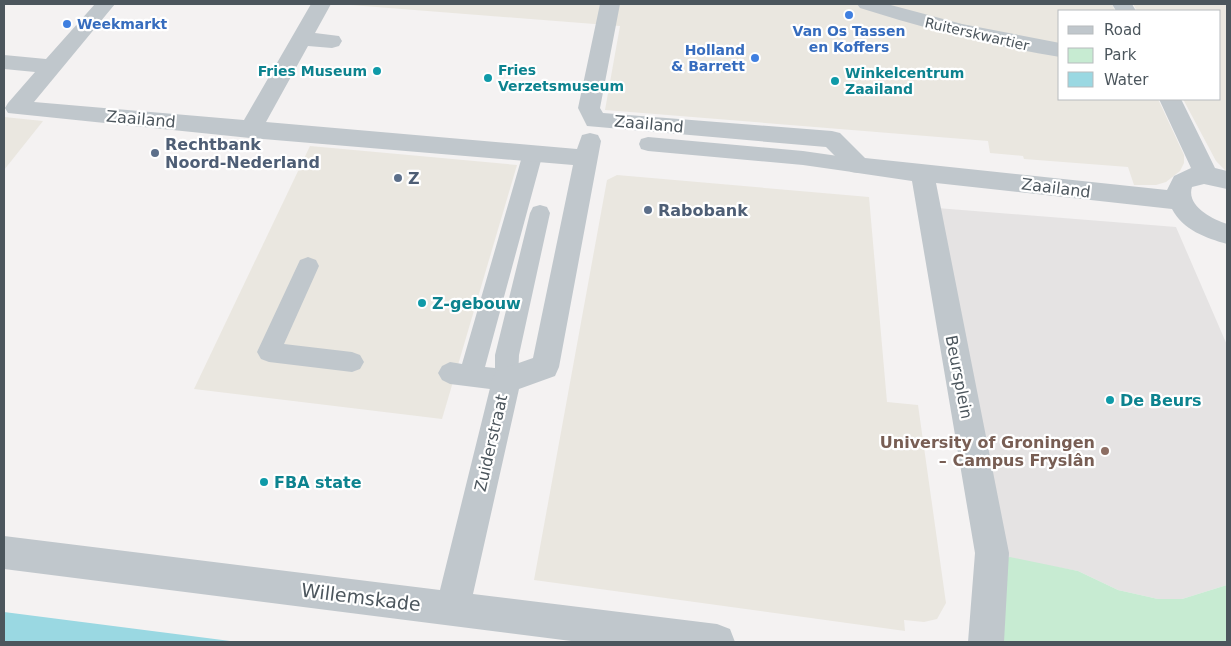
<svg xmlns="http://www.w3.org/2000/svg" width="1231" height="646" viewBox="0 0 1231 646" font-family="'DejaVu Sans',sans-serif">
<rect width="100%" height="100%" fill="#f4f2f2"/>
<g fill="#eae7e0">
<polygon points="338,4 1112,4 1115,11 1060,11 1060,99 1158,99 1184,155 1184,163 1180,171 1166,182 1156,185 1134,185 1128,167 1024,159 1023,156 990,153 988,141 605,110 620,26"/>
<polygon points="1133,4 1227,4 1227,172 1216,161 1183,99 1220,99 1220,11 1137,11"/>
<polygon points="4,117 43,121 4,170"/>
<polygon points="310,146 517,165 442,419 194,389"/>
<polygon points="617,175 869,197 887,402 918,405 946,603 937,619 924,622 904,620 905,631 534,580 607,180"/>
</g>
<polygon fill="#e5e3e3" points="937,208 1176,227 1227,345 1227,585 1182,599 1158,599 1118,590 1078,571 1006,558"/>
<polygon fill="#c7ebd2" points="1010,557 1078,571 1118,590 1158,599 1182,599 1227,585 1227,642 1002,642 998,629 1006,558"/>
<polygon fill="#9ad8e2" points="4,612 238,642 4,642"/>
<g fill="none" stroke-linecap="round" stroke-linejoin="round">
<g fill="#c0c7cc" fill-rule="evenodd">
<polygon points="648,137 803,151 859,159 866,161 869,166 866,171 859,173 803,165 648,151 641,149 639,144 641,139"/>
<polygon points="533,146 540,148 543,153 485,367 495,368 495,355 530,213 533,207 540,205 547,207 550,213 519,355 518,380 514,388 506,391 450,384 442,380 438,373 442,366 450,362 462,364 523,153 526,148"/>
<polygon points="308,257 316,260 319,266 284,344 352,352 360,355 364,362 360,369 352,372 269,362 261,359 257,352 300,260"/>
</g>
<g fill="#c0c7cc" fill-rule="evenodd">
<polygon points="95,4 115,4 34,102 244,120 311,4 331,4 315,33 339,36 342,41 339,46 332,48 308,46 266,122 577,149 582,135 590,133 598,135 601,141 559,367 555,376 519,389 473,594 717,624 730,629 735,642 579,642 4,569 4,536 440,590 492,380 496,371 533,358 573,165 250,138 8,113 5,108 8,103 35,72 4,69 4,55 46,59"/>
<path d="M600 4H620L600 108 603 113 832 131 840 133 865 158 1167 190 1174 176 1191 168 1159 99H1181L1215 168 1227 171V189L1204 184 1192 187C1186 206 1212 219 1227 224V244C1206 238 1183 230 1172 209L936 183 1009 553 1004 642H968L975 553 912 181 851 172 826 147 587 126 578 108Z"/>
<path d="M857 4H887L962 24 1060 43V57C992 46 926 29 860 8Z"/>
<polygon points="1112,4 1132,4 1136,11 1116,11"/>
</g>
</g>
<g fill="#3f7fe0" stroke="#fff" stroke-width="2">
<circle cx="849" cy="15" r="5"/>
<circle cx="67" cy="24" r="5"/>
<circle cx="755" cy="58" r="5"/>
</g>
<g fill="#0f9aa8" stroke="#fff" stroke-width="2">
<circle cx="377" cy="71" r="5"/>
<circle cx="488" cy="78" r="5"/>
<circle cx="835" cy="81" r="5"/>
<circle cx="422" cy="303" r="5"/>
<circle cx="1110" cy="400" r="5"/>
<circle cx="264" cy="482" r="5"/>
</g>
<g fill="#5c6f8a" stroke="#fff" stroke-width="2">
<circle cx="155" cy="153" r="5"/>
<circle cx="398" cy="178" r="5"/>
<circle cx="648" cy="210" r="5"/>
</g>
<circle fill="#8d6e63" stroke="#fff" stroke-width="2" cx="1105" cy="451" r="5"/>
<g text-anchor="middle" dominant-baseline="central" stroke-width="4.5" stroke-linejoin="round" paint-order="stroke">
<g font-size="14" font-weight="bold" fill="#366cbe" stroke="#fff" text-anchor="start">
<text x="77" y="24">Weekmarkt</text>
<text x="849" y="31" text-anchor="middle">Van Os Tassen<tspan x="849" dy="16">en Koffers</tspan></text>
<text x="745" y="50" text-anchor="end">Holland<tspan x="745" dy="16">&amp; Barrett</tspan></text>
</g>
<g font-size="14" fill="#4c565d" stroke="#fff">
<text transform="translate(977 34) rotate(13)">Ruiterskwartier</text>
</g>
<g font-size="14" font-weight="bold" fill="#0d838f" stroke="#fff" text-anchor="start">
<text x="498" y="70">Fries<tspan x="498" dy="16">Verzetsmuseum</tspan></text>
<text x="367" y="71" text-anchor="end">Fries Museum</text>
<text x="845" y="73">Winkelcentrum<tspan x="845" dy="16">Zaailand</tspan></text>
</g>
<g font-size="16" fill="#4c565d" stroke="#fff">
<text transform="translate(141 119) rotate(5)">Zaailand</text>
<text transform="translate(649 124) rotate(5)">Zaailand</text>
<text transform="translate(1056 188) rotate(7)">Zaailand</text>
<text transform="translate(959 377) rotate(79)">Beursplein</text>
<text transform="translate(491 443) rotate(-77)">Zuiderstraat</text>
</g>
<g font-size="16" font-weight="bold" fill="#4e5e75" stroke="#fff" text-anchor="start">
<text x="165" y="144">Rechtbank<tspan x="165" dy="18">Noord-Nederland</tspan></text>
<text x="408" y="178">Z</text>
<text x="658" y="210">Rabobank</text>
</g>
<g font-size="16" font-weight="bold" fill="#0d838f" stroke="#fff" text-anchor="start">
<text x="432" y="303">Z-gebouw</text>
<text x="1120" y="400">De Beurs</text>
<text x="274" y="482">FBA state</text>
</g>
<g font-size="16" font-weight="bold" fill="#785e54" stroke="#fff" text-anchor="end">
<text x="1095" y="442">University of Groningen<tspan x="1095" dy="18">– Campus Fryslân</tspan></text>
</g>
<g font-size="19" fill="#4c565d" stroke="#fff">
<text transform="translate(361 597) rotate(7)">Willemskade</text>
</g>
</g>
<rect width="1231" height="646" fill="none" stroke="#4c565d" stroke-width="10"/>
<rect x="1058" y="10" width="162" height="90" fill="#ffffff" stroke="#b7bbbe"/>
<rect x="1068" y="26" width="25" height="8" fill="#c0c7cc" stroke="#b7bbbe"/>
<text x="1104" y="35" font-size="15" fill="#4c565d">Road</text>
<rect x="1068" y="48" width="25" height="15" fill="#c7ebd2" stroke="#b7bbbe"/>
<text x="1104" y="60" font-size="15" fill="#4c565d">Park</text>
<rect x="1068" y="72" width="25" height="15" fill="#9ad8e2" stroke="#b7bbbe"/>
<text x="1104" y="85" font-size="15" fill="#4c565d">Water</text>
</svg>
